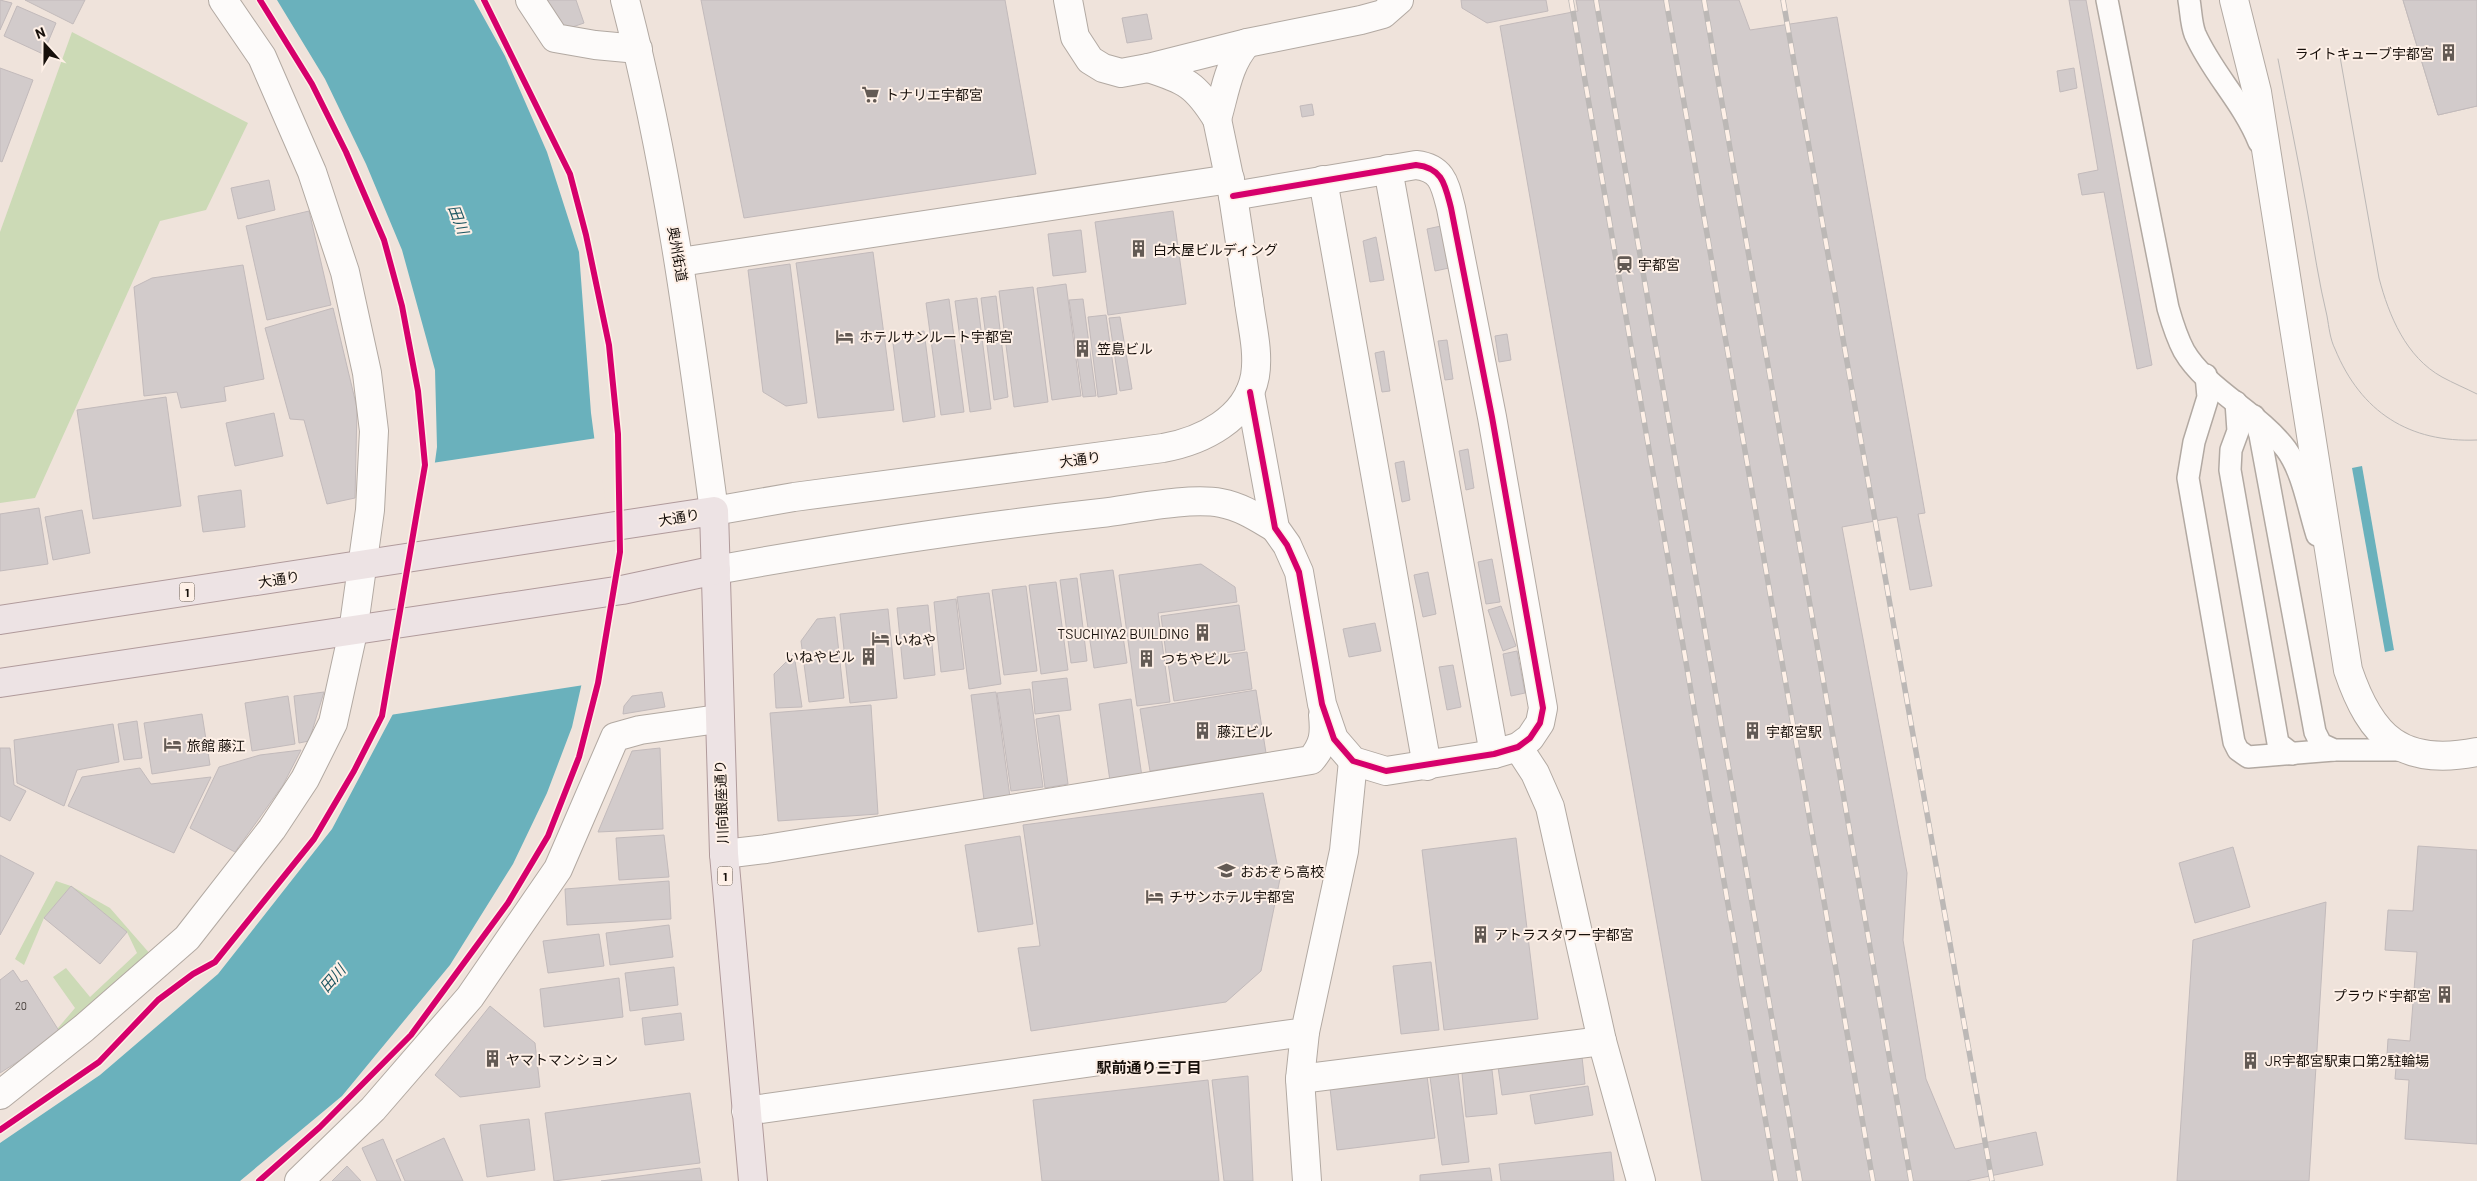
<svg xmlns="http://www.w3.org/2000/svg" width="2477" height="1181" viewBox="0 0 2477 1181" font-family="Barlow,'Noto Sans JP',sans-serif">
<rect width="100%" height="100%" fill="#efe3db"/>
<g fill="#ccdab6">
<polygon points="72,32 248,123 206,210 160,221 35,498 0,503 0,232"/>
<polygon points="56,881 71,886 110,908 151,955 19,1067 17,1062 58,1028 75,1008 53,977 66,968 90,997 137,953 127,932 71,886 44,918 24,965 15,959"/>
</g>
<g fill="#6ab1bc">
<polygon points="277,0 474,0 505,56 547,152 579,252 591,413 607,535 606,575 572,727 547,793 513,864 450,965 342,1096 240,1181 0,1181 0,1143 100,1075 218,974 332,829 394,712 419,580 437,447 435,370 402,250 366,164 325,79"/>
<polygon points="2362,466 2394,650 2385,652 2352,468"/>
</g>
<polygon fill="#efe3db" points="597,438 610,535 608,575 584,685 390,715 417,579 432,463"/>
<g fill="#d2cbcb" stroke="#c2babb">
<polygon points="0,0 12,3 0,30"/>
<polygon points="25,0 85,0 73,24"/>
<polygon points="543,0 576,0 584,23 561,31"/>
<polygon points="701,0 1005,0 1036,174 744,218"/>
<polygon points="1461,0 1546,0 1548,11 1487,23 1462,8"/>
<polygon points="1576,0 1739,0 1750,30 1837,17 1925,513 1918,514 1932,586 1910,590 1897,517 1842,527 1907,873 1903,940 1926,1079 1955,1149 2036,1132 2043,1165 1966,1181 1702,1181 1500,26 1578,11"/>
<polygon points="2069,0 2086,0 2152,365 2137,369 2104,192 2082,195 2078,174 2098,170"/>
<polygon points="2403,0 2477,0 2477,106 2438,115"/>
<polygon points="2403,0 2477,0 2477,106 2438,115"/>
<polygon points="17,6 56,23 43,54 4,36"/>
<polygon points="1147,14 1152,39 1127,43 1122,18"/>
<polygon points="0,68 33,80 2,162 0,161"/>
<polygon points="2074,68 2077,88 2060,92 2057,71"/>
<polygon points="1312,104 1314,115 1302,117 1300,106"/>
<polygon points="269,180 275,210 238,219 231,188"/>
<polygon points="309,211 331,305 267,320 246,226"/>
<polygon points="1173,211 1186,304 1108,315 1095,222"/>
<polygon points="1441,226 1449,268 1435,271 1427,229"/>
<polygon points="1081,230 1086,272 1053,276 1048,234"/>
<polygon points="1376,237 1384,280 1370,282 1363,241"/>
<polygon points="873,252 894,410 818,418 796,263"/>
<polygon points="790,264 807,403 786,406 763,392 748,270"/>
<polygon points="243,265 264,379 224,387 226,401 181,408 177,392 144,396 134,287 152,278"/>
<polygon points="1066,284 1081,396 1052,400 1037,288"/>
<polygon points="1033,287 1048,402 1014,407 999,291"/>
<polygon points="996,296 1008,397 994,400 981,298"/>
<polygon points="977,298 991,409 970,412 955,301"/>
<polygon points="949,299 964,412 941,415 926,303"/>
<polygon points="1083,299 1096,396 1083,397 1069,300"/>
<polygon points="333,308 357,408 355,498 327,504 304,420 290,419 265,328"/>
<polygon points="1106,315 1117,394 1098,397 1088,317"/>
<polygon points="1120,317 1132,389 1120,391 1109,318"/>
<polygon points="924,331 935,417 903,422 892,336"/>
<polygon points="1507,334 1511,360 1499,362 1495,336"/>
<polygon points="1447,340 1453,379 1445,380 1438,341"/>
<polygon points="1384,351 1390,391 1382,392 1375,353"/>
<polygon points="166,397 181,506 93,519 77,410"/>
<polygon points="274,413 283,456 235,466 226,423"/>
<polygon points="1468,449 1474,488 1466,490 1459,451"/>
<polygon points="1404,461 1410,500 1402,502 1395,463"/>
<polygon points="241,490 245,527 203,532 198,496"/>
<polygon points="39,508 48,564 0,571 0,514"/>
<polygon points="82,510 90,553 53,560 45,517"/>
<polygon points="1492,559 1500,602 1486,604 1478,562"/>
<polygon points="1201,564 1235,587 1237,602 1158,613 1170,702 1137,706 1119,575"/>
<polygon points="1113,570 1127,663 1094,668 1080,574"/>
<polygon points="1428,572 1436,614 1423,617 1414,575"/>
<polygon points="1077,578 1087,661 1071,663 1060,580"/>
<polygon points="1056,582 1068,670 1041,674 1029,585"/>
<polygon points="1026,586 1037,671 1004,675 992,590"/>
<polygon points="989,593 1001,684 969,689 957,597"/>
<polygon points="956,599 964,669 941,672 934,602"/>
<polygon points="928,605 935,675 904,679 897,608"/>
<polygon points="1239,605 1245,650 1167,661 1161,616"/>
<polygon points="1501,606 1516,646 1503,651 1488,610"/>
<polygon points="888,609 897,698 850,703 840,614"/>
<polygon points="835,617 844,698 809,702 801,641 817,619"/>
<polygon points="1375,623 1381,651 1349,657 1343,629"/>
<polygon points="1517,651 1525,693 1511,696 1503,654"/>
<polygon points="1247,652 1252,689 1174,701 1168,663"/>
<polygon points="794,654 802,707 776,708 774,674"/>
<polygon points="1453,665 1461,707 1447,710 1439,667"/>
<polygon points="1067,678 1071,710 1035,714 1032,682"/>
<polygon points="1030,689 1043,787 1011,791 997,693"/>
<polygon points="1256,690 1266,753 1150,771 1140,709"/>
<polygon points="324,692 309,741 299,743 294,696"/>
<polygon points="662,692 665,707 623,714 624,706 632,696"/>
<polygon points="996,692 1010,797 984,800 971,695"/>
<polygon points="288,696 295,744 252,751 245,703"/>
<polygon points="1131,699 1142,777 1110,781 1099,704"/>
<polygon points="871,705 878,814 778,821 770,713"/>
<polygon points="202,714 210,765 152,774 144,723"/>
<polygon points="1059,715 1068,784 1045,788 1036,719"/>
<polygon points="137,721 142,758 124,760 118,724"/>
<polygon points="113,724 119,762 77,770 64,806 17,783 14,740"/>
<polygon points="0,748 10,748 14,785 26,791 10,821 0,816"/>
<polygon points="660,748 663,829 598,832 632,751"/>
<polygon points="301,750 283,785 235,852 190,828 219,767 260,755"/>
<polygon points="140,768 151,784 211,777 174,853 68,806 82,777"/>
<polygon points="1263,793 1280,879 1261,971 1226,1002 1031,1031 1018,948 1040,946 1023,825"/>
<polygon points="664,835 669,877 619,880 616,838"/>
<polygon points="1020,836 1033,924 978,932 965,845"/>
<polygon points="1516,838 1538,1019 1444,1030 1422,850"/>
<polygon points="2418,846 2477,850 2477,1144 2405,1139 2409,1080 2395,1079 2397,1056 2387,1055 2388,1039 2410,1041 2417,952 2385,950 2388,910 2413,911"/>
<polygon points="2233,847 2250,907 2195,923 2179,863"/>
<polygon points="0,855 34,873 0,935"/>
<polygon points="669,881 671,919 567,925 565,889"/>
<polygon points="71,886 127,932 100,964 44,918"/>
<polygon points="2326,902 2309,1181 2177,1181 2193,940"/>
<polygon points="669,925 673,957 610,965 606,933"/>
<polygon points="599,934 604,966 548,973 543,941"/>
<polygon points="1431,962 1439,1030 1401,1034 1393,966"/>
<polygon points="674,967 678,1005 630,1011 625,973"/>
<polygon points="13,970 21,982 27,980 61,1034 0,1073 0,980"/>
<polygon points="619,978 623,1017 544,1027 540,989"/>
<polygon points="490,1006 535,1043 540,1087 460,1097 435,1075"/>
<polygon points="681,1013 684,1040 645,1045 642,1018"/>
<polygon points="1582,1057 1585,1084 1502,1095 1498,1067"/>
<polygon points="1492,1070 1497,1114 1466,1117 1462,1073"/>
<polygon points="1458,1073 1469,1162 1442,1165 1430,1077"/>
<polygon points="1248,1076 1253,1181 1224,1181 1212,1080"/>
<polygon points="1427,1076 1435,1138 1337,1150 1330,1088"/>
<polygon points="1208,1080 1219,1181 1042,1181 1033,1100"/>
<polygon points="1588,1086 1593,1115 1535,1124 1530,1095"/>
<polygon points="690,1093 700,1163 554,1181 545,1113"/>
<polygon points="529,1119 535,1170 487,1177 480,1125"/>
<polygon points="444,1138 463,1181 405,1181 396,1160"/>
<polygon points="383,1139 401,1181 377,1181 362,1148"/>
<polygon points="1611,1152 1614,1181 1501,1181 1499,1164"/>
<polygon points="347,1166 361,1181 332,1181"/>
<polygon points="700,1168 702,1181 601,1181"/>
<polygon points="1490,1168 1492,1181 1420,1181 1420,1175"/>
</g>
<g fill="none" stroke-linecap="round" stroke-linejoin="round">
<defs>
<g id="service">
<path d="M2107 0 2168 308C2172 322 2177 338 2184 351 2206 389 2258 412 2286 449 2303 472 2308 507 2317 535"/>
<path d="M2189 0C2191 11 2191 24 2195 34 2212 73 2243 102 2259 142"/>
<polyline points="2206,375 2208,397 2194,442 2188,478 2234,742 2238,750 2248,757 2334,750"/>
<polyline points="2236,402 2238,431 2231,450 2230,470 2278,743 2292,754"/>
<polyline points="2254,416 2260,435 2315,732 2321,744 2334,750 2404,750"/>
</g>
<g id="minor">
<polyline points="530,0 555,38 595,45 638,49"/>
<polyline points="1068,0 1075,37 1090,60 1103,68 1121,73 1148,68 1247,43 1361,20 1383,14 1399,0"/>
<path d="M1148 68C1186 80 1196 85 1217 119"/>
<path d="M1217 119C1225 92 1228 64 1247 43"/>
<polyline points="1388,169 1494,754"/>
<polyline points="1323,180 1427,766"/>
<path d="M1233 196 1416 165C1443 168 1445 185 1451 208L1492 417 1543 708 1540 723 1530 738 1518 747 1494 754 1386 771 1353 761 1334 739 1322 704 1299 572 1287 545 1275 528 1250 392"/>
<polyline points="680,262 1230,179"/>
<polyline points="1518,747 1535,773 1550,807 1602,1041 1641,1181"/>
<path d="M724 854 766 849 1311 760C1324 745 1325 734 1323 715"/>
<polyline points="1305,1032 1300,1079 1307,1181"/>
<polyline points="1300,1079 1602,1041"/>
<polyline points="0,1095 84,1028 187,938 272,829 305,779 333,723 353,632 370,510 374,431 367,373 345,272 312,172 262,57 223,0"/>
<polyline points="299,1181 373,1109 470,997 558,869 615,737 640,730 718,719"/>
</g>
<g id="tertiary">
<path d="M2234 0 2257 92 2348 670C2371 738 2402 767 2477 752"/>
<polyline points="1217,119 1233,196 1249,302"/>
<polyline points="746,1111 1305,1032 1344,851 1353,761"/>
</g>
<g id="secondary">
<path d="M625 0C669 168 691 340 714 511L794 497 1163 448C1202 441 1247 419 1255 376 1259 352 1252 326 1249 302"/>
<path d="M716 570C843 547 972 527 1101 513 1134 509 1189 497 1221 503 1242 507 1258 518 1275 528"/>
</g>
<g id="primary">
<polyline points="0,620 714,511 724,854 753,1181"/>
<polyline points="0,683 622,590 716,570"/>
</g>
</defs>
<use href="#service" stroke="#b2a9a2" stroke-width="24"/>
<use href="#minor" stroke="#b2a9a2" stroke-width="30"/>
<use href="#tertiary" stroke="#b2a9a2" stroke-width="30"/>
<use href="#secondary" stroke="#b2a9a2" stroke-width="30"/>
<use href="#primary" stroke="#b09a9b" stroke-width="30"/>
<use href="#service" stroke="#fdfbfa" stroke-width="21"/>
<use href="#minor" stroke="#fdfbfa" stroke-width="28"/>
<use href="#tertiary" stroke="#fdfbfa" stroke-width="28"/>
<use href="#secondary" stroke="#fdfbfa" stroke-width="28"/>
<use href="#primary" stroke="#ede3e4" stroke-width="28"/>
<g stroke="#bcb8b6" stroke-width="1">
<path d="M2339 51 2379 278C2389 316 2406 357 2442 377 2453 383 2465 388 2477 394"/>
<path d="M2278 59C2288 111 2299 163 2308 215 2314 249 2319 283 2327 316 2329 327 2330 339 2335 349 2361 412 2409 443 2477 440"/>
</g>
<defs>
<g id="rail">
<polyline points="1571,0 1776,1181"/>
<polyline points="1596,0 1800,1181"/>
<polyline points="1666,0 1873,1181"/>
<polyline points="1704,0 1911,1181"/>
<polyline points="1783,0 1992,1181"/>
</g>
</defs>
<use href="#rail" stroke="#bcb8b6" stroke-width="5.5"/>
<use href="#rail" stroke="#fef0e7" stroke-width="4" stroke-dasharray="11" stroke-linecap="butt"/>
<defs>
<g id="cycleway">
<path d="M1233 196 1416 165C1443 168 1445 185 1451 208L1492 417 1543 708 1540 723 1530 738 1518 747 1494 754 1386 771 1353 761 1334 739 1322 704 1299 572 1287 545 1275 528 1250 392"/>
<polyline points="0,1130 99,1062 158,1000 193,974 215,962 314,839 354,771 382,716 425,465 418,391 402,306 384,240 346,152 312,84 260,0"/>
<polyline points="259,1181 320,1127 411,1035 508,903 548,836 579,757 598,683 620,552 618,434 609,345 586,235 570,174 484,0"/>
</g>
</defs>
<use href="#cycleway" stroke="#fef0e7" stroke-width="9"/>
<use href="#cycleway" stroke="#d6006c" stroke-width="6"/>
</g>
<defs>
<symbol id="building-bare" viewBox="-9 -9 18 18"><path d="M-4-6H4V6H1V3H-1V6H-4ZM-2.5-4.3h1.7v1.8h-1.7ZM.8-4.3h1.7v1.8H.8ZM-2.5-1h1.7V.8h-1.7ZM.8-1h1.7V.8H.8Z" fill="#635a54" stroke="#fef0e7" stroke-width="2.5" paint-order="stroke"/></symbol>
<symbol id="supermarket-bare" viewBox="-9 -9 18 18"><path d="M-6-5.5h2.5l.6 2H6L4.5 2H-2.5L-4.4-4H-6ZM-1.5 3.2a1.3 1.3 0 1 0 .1 0ZM3 3.2a1.3 1.3 0 1 0 .1 0Z" fill="#635a54" stroke="#fef0e7" stroke-width="2.5" paint-order="stroke"/></symbol>
<symbol id="station-bare" viewBox="-9 -9 18 18"><path d="M-3-6H3Q5-6 5-4V2Q5 4 3 4L4.5 6H3L1.5 4h-3L-3 6H-4.5L-3 4Q-5 4-5 2V-4Q-5-6-3-6ZM-3.5-4v3h7v-3ZM-3.5 1v1.5H-2V1ZM2 1v1.5H3.5V1Z" fill="#635a54" stroke="#fef0e7" stroke-width="2.5" paint-order="stroke"/></symbol>
<symbol id="hotel-bare" viewBox="-9 -9 18 18"><path d="M-6-4.5h1.5V1H6V5H4.5V3h-9V5H-6ZM-4 0a1.8 1.8 0 1 1 3.6 0ZM.5 0V-2.5h3Q6-2.5 6 0Z" fill="#635a54" stroke="#fef0e7" stroke-width="2.5" paint-order="stroke"/></symbol>
<symbol id="school-bare" viewBox="-9 -9 18 18"><path d="M0-5L7-2L0 1L-7-2ZM-4 1L0 2.5L4 1V4Q0 6-4 4Z" fill="#635a54" stroke="#fef0e7" stroke-width="2.5" paint-order="stroke"/></symbol>
</defs>
<g fill-rule="evenodd">
<use href="#building-bare" x="2436" y="40" width="25" height="25"/>
<use href="#supermarket-bare" x="858" y="82" width="25" height="25"/>
<use href="#building-bare" x="1126" y="236" width="25" height="25"/>
<use href="#station-bare" x="1612" y="252" width="25" height="25"/>
<use href="#hotel-bare" x="832" y="324" width="25" height="25"/>
<use href="#building-bare" x="1070" y="336" width="25" height="25"/>
<use href="#building-bare" x="1190" y="620" width="25" height="25"/>
<use href="#hotel-bare" x="868" y="626" width="25" height="25"/>
<use href="#building-bare" x="856" y="644" width="25" height="25"/>
<use href="#building-bare" x="1134" y="646" width="25" height="25"/>
<use href="#building-bare" x="1190" y="718" width="25" height="25"/>
<use href="#building-bare" x="1740" y="718" width="25" height="25"/>
<use href="#hotel-bare" x="160" y="732" width="25" height="25"/>
<use href="#school-bare" x="1214" y="858" width="25" height="25"/>
<use href="#hotel-bare" x="1142" y="884" width="25" height="25"/>
<use href="#building-bare" x="1468" y="922" width="25" height="25"/>
<use href="#building-bare" x="2432" y="982" width="25" height="25"/>
<use href="#building-bare" x="480" y="1046" width="25" height="25"/>
<use href="#building-bare" x="2238" y="1048" width="25" height="25"/>
</g>
<g text-anchor="middle" dominant-baseline="central" stroke-width="4" stroke-linejoin="round" paint-order="stroke">
<g font-size="11" fill="#463f3b">
<text x="21" y="1005">20</text>
</g>
<g fill="#fef0e7" stroke="#5c534d" stroke-width="1">
<rect x="179.5" y="582.5" width="15" height="19" rx="4"/>
<rect x="717.5" y="866.5" width="15" height="19" rx="4"/>
</g>
<g font-size="12" font-weight="bold" fill="#17100b">
<text x="187" y="592">1</text>
<text x="725" y="876">1</text>
</g>
<g font-size="14" fill="#17100b" stroke="#fef0e7" text-anchor="start">
<text x="2434" y="53" text-anchor="end">ライトキューブ宇都宮</text>
<text x="885" y="94">トナリエ宇都宮</text>
<text x="1153" y="249">白木屋ビルディング</text>
<text x="1638" y="264">宇都宮</text>
<text x="859" y="336">ホテルサンルート宇都宮</text>
<text x="1097" y="348">笠島ビル</text>
<text x="1189" y="633" text-anchor="end">TSUCHIYA2 BUILDING</text>
<text x="894" y="639">いねや</text>
<text x="855" y="656" text-anchor="end">いねやビル</text>
<text x="1161" y="658">つちやビル</text>
<text x="1217" y="731">藤江ビル</text>
<text x="1766" y="731">宇都宮駅</text>
<text x="187" y="745">旅館 藤江</text>
<text x="1240" y="871">おおぞら高校</text>
<text x="1169" y="896">チサンホテル宇都宮</text>
<text x="1494" y="934">アトラスタワー宇都宮</text>
<text x="2431" y="995" text-anchor="end">プラウド宇都宮</text>
<text x="506" y="1059">ヤマトマンション</text>
<text x="2265" y="1060">JR宇都宮駅東口第2駐輪場</text>
</g>
<g font-size="14" fill="#17100b" stroke="#fef0e7">
<text transform="translate(678 254) rotate(80)">奥州街道</text>
<text transform="translate(1080 459) rotate(-8)">大通り</text>
<text transform="translate(679 517) rotate(-10)">大通り</text>
<text transform="translate(279 579) rotate(-9)">大通り</text>
<text transform="translate(721 802) rotate(-92)">川向銀座通り</text>
</g>
<g font-size="15" font-style="italic" fill="#1e5762" stroke="#fef0e7">
<text transform="translate(459 219) rotate(69)">田川</text>
<text transform="translate(332 978) rotate(-49)">田川</text>
</g>
<g font-size="15" font-weight="bold" fill="#17100b" stroke="#fef0e7">
<text x="1149" y="1067">駅前通り三丁目</text>
</g>
</g>
<g transform="translate(45 45) rotate(339)" stroke="#fef0e7" stroke-width="4" paint-order="stroke">
<path d="M0-4L9 19L0 12L-9 19Z" fill="#17100b"/>
<text y="-8" font-size="14" font-weight="bold" text-anchor="middle" fill="#17100b">N</text>
</g>
</svg>
